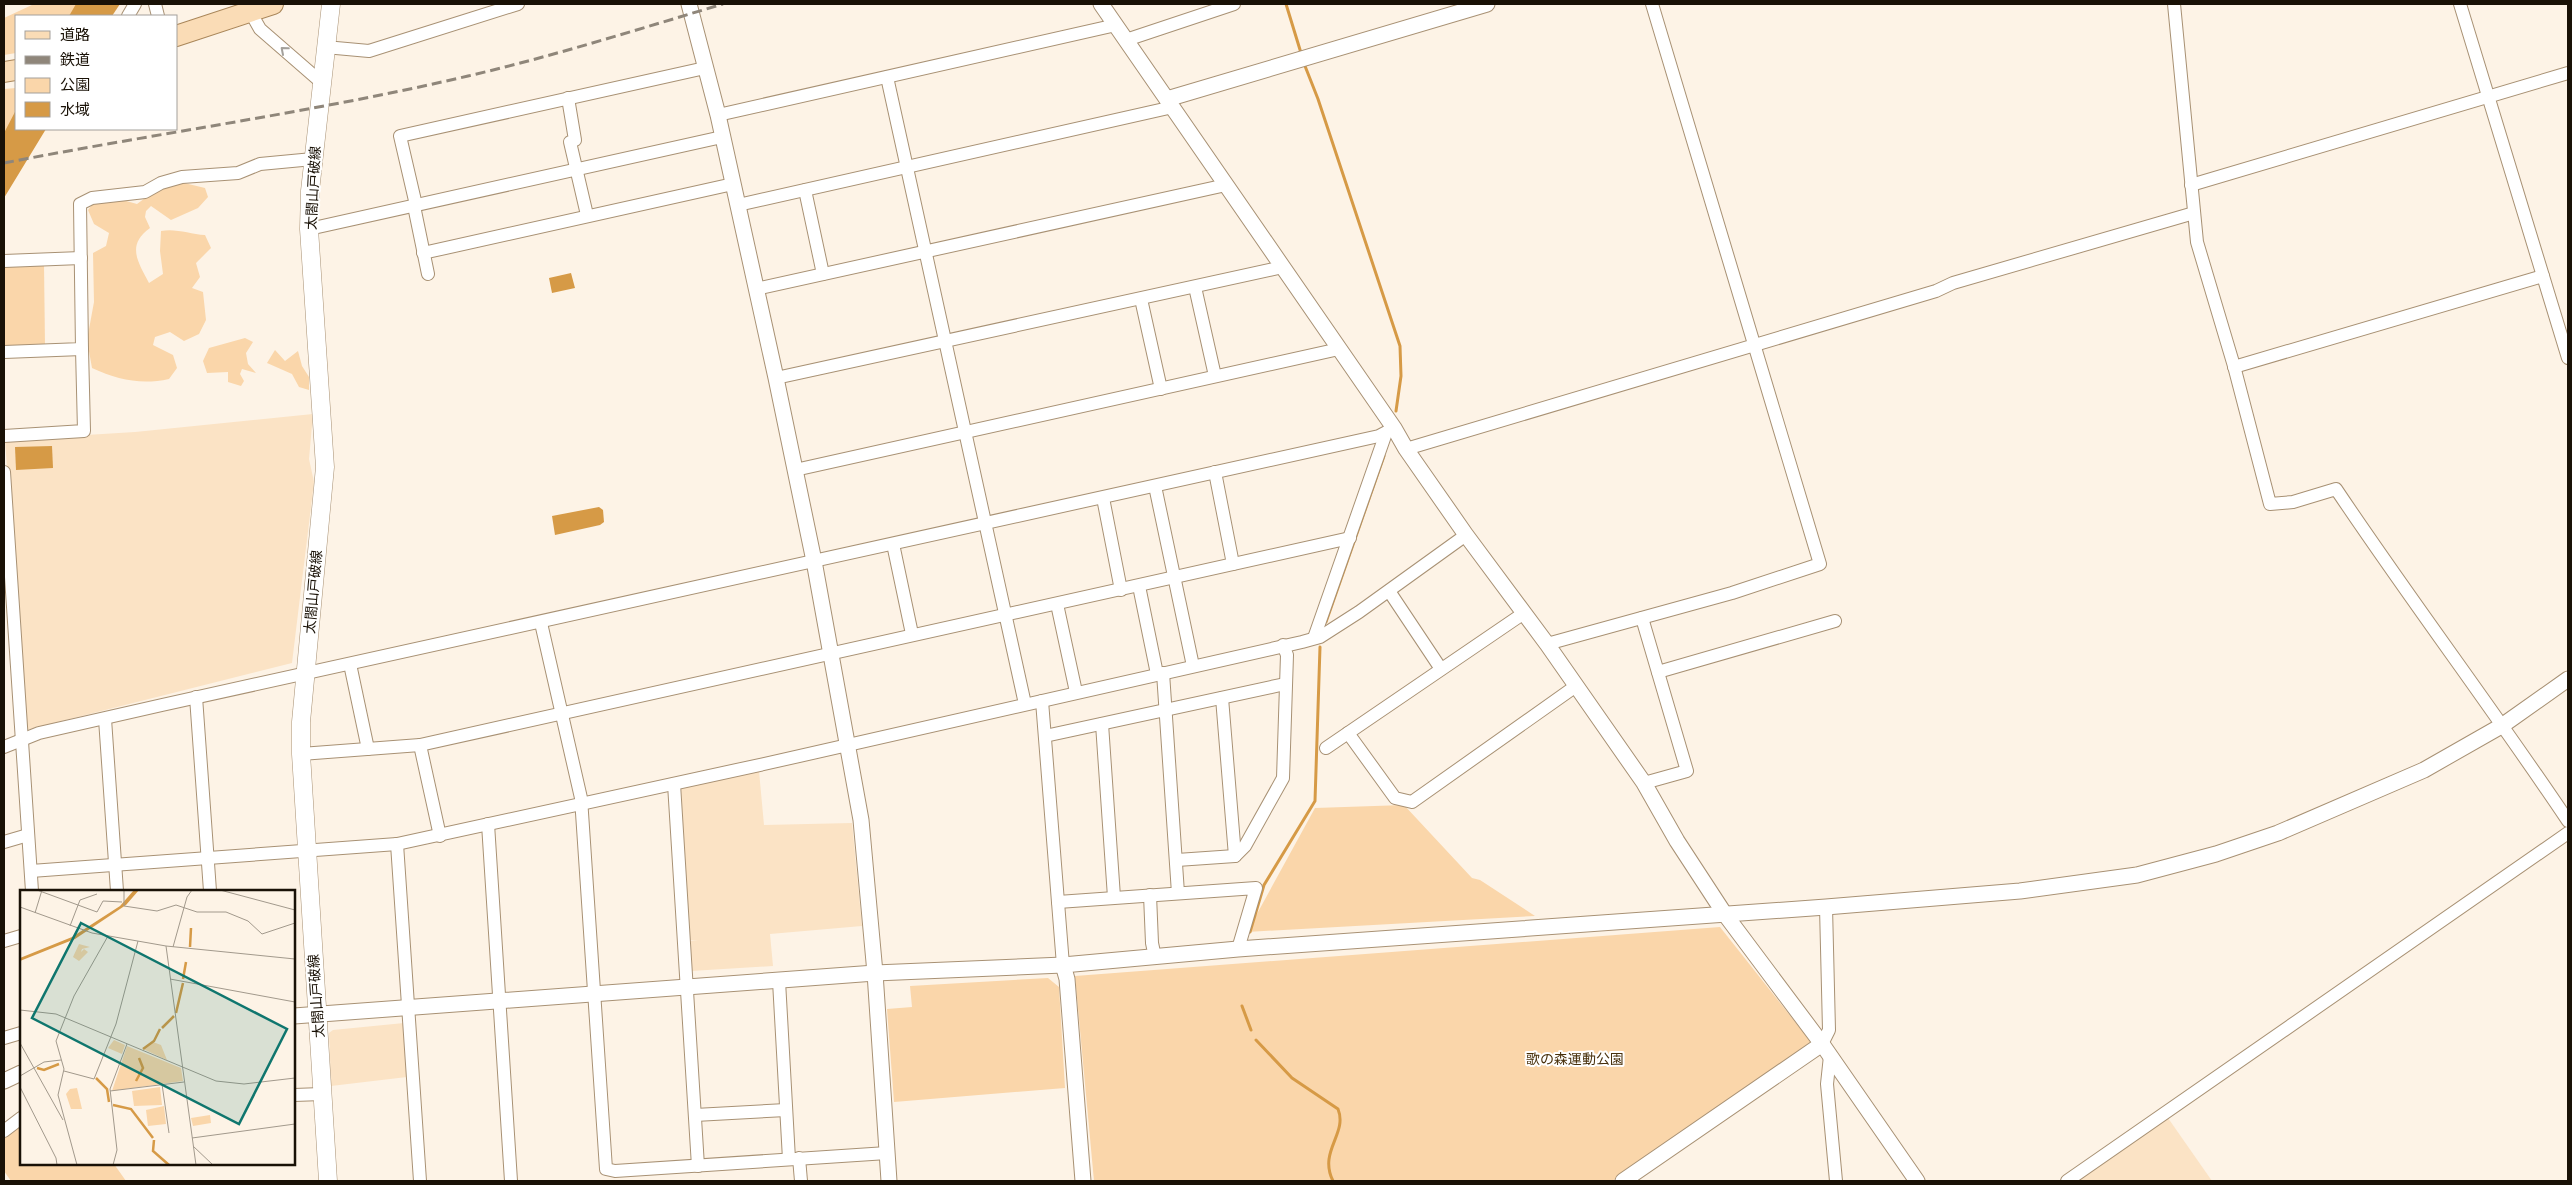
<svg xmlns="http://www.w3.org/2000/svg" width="2572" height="1185" viewBox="0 0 2572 1185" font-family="Montserrat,'Noto Sans JP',sans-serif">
<rect width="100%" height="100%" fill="#fdf3e6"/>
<g fill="#fbe3c5">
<polygon points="313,414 309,459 314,482 292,663 26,730 5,440 135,432"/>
<polygon points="759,771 764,825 852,823 862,926 770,934 773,966 691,971 688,941 698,940 689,940 681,788"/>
<polygon points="404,1023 407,1077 331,1086 329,1033 333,1030"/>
<polygon points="2168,1118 2212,1181 2077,1181"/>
</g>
<g fill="#fad6aa">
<polygon points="34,4 79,4 73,16 16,16 16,53 4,55 4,18"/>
<polygon points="16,88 16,125 4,146 4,89"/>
<path d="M180 182 205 188 208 197 198 208 171 220 151 206 146 211 145 217 150 228C126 245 138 262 149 283L163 274 160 251 161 231C175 228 190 234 205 235L211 248 196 263 200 277 192 288 203 292 206 320 199 334 184 341 170 332 155 337 153 345 173 355 177 368 169 379C141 385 118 380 92 368L87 340 94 302 93 253 106 246 109 233 94 224 88 210 95 201 119 199 137 204 156 190Z"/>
<polygon points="4,264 44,264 45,346 4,347"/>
<polygon points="245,338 253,342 246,353 248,364 256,373 242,369 240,374 244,381 241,386 228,382 228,372 207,373 203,361 209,348"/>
<polygon points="275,350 285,361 298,351 302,366 309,377 309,390 299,387 292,374 267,363"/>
<polygon points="1404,805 1472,878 1480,880 1535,916 1247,932 1315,808"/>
<polygon points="1720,927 1811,1042 1612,1181 1094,1181 1075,976"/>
<polygon points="1048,978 1059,987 1065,1088 894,1102 887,1009 912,1007 910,986"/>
<polygon points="21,1125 21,1164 114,1164 126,1181 11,1181 4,1171 4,1142 5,1138"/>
</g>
<g fill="#d69a46">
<polygon points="76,4 120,4 112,16 69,16"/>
<polygon points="16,110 16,129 46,129 4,198 4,133"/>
<polygon points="571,273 575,288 552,293 549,278"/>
<polygon points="52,446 53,468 16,470 15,447"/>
<polygon points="599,507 603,510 604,522 600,525 555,535 552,516"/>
</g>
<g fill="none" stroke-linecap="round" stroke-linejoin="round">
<g stroke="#d69a46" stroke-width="3">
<polyline points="1286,4 1301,53"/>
<polyline points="1305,66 1318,99 1400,346 1401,376 1396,411"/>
<polyline points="1326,622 1384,456"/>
<polyline points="1250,932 1264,885 1315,801 1320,647"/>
<polyline points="1242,1006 1251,1030"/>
<path d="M1256 1040 1292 1078 1338 1109C1348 1134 1318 1151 1333 1181"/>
</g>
<defs>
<g id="minor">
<polyline points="155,4 158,16"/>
<path d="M2174 4 2197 242 2234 366 2270 504 2293 502 2336 489C2411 601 2493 709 2568 821"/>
<polyline points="2460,4 2568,358"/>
<polyline points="247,6 260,29 321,82"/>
<polyline points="128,16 135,4"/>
<polyline points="1126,40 1234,4"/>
<polyline points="325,47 369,51 518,4"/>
<polyline points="887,77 1025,704"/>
<polyline points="568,98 575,140 570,142 587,215"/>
<polyline points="718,115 1116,25"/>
<polyline points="2191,185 2568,73"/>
<polyline points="805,190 823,274"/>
<polyline points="416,205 400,136 705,68"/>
<polyline points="738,205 1173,107"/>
<polyline points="414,206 428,274"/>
<polyline points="309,229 722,137"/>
<polyline points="423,253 733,184"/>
<polyline points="4,261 81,258"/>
<polyline points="1195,287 1215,376"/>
<polyline points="756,289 1226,185"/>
<polyline points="1141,299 1161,389"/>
<polyline points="4,352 82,349 80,204 92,198 145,192 161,183 182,177 238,173 260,164 313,159"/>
<polyline points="2234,367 2543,276"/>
<polyline points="776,378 1283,267"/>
<polyline points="4,436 84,431 82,349"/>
<polyline points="1406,449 1936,291 1953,283 2194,213"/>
<polyline points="795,470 1339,349"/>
<polyline points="4,472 32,891"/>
<polyline points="1215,472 1233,564"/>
<polyline points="1155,486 1193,666"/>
<polyline points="1103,498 1121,590"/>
<polyline points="893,544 912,634"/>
<polyline points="1139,586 1157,674"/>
<polyline points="1389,591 1441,669"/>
<polyline points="1057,604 1076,692"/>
<polyline points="1642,618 1687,771 1644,783"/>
<polyline points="541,623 581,798 606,1169 615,1171 887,1153"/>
<polyline points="1314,638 1386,433"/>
<polyline points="1547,644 1732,593 1820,564 1652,4"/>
<polyline points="350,664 368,749"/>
<polyline points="1658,672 1835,621"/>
<polyline points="1163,673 1178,893"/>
<polyline points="196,697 210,891"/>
<polyline points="1222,698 1235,856"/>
<polyline points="1042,701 1063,965"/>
<polyline points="105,719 117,891"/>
<polyline points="1102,724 1114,897"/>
<polyline points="1348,733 1395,798 1412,802 1576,686"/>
<polyline points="1045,736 1285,684"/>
<polyline points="420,745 440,836"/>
<polyline points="4,747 39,733 162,705 1379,436 1394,428"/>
<polyline points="1326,748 1524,613"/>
<polyline points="301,754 420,745 1350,538"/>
<polyline points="674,784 698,1166"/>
<polyline points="488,824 511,1181"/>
<polyline points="4,842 28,835"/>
<polyline points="397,844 420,1181"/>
<polyline points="1177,860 1235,856 1245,846 1283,778 1287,655 1283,645"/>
<polyline points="31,871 397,844 764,764 1302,642 1320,637 1359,612 1466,535"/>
<polyline points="1150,895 1152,943 1155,957"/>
<polyline points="1058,902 1256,888 1238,949"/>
<polyline points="4,941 21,936"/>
<polyline points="779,981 789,1159"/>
<polyline points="4,1038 21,1033"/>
<polyline points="1822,1044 1829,1030 1826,907"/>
<polyline points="1830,1056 1827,1084 1836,1181"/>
<polyline points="294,1095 322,1094"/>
<polyline points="695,1115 786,1110"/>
<polyline points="4,1131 21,1118"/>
<polyline points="799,1158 801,1181"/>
<polyline points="2067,1181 2568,833"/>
</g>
<g id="tertiary">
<polyline points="689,4 718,115 776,378 814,561 861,820 875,973 889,1181"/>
<polyline points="1101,4 1394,428 1406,449 1466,535 1547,644 1644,783 1677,841 1724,913 1822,1044 1917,1181"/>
<polyline points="1167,99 1487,4"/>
<polyline points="1063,965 1067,979 1083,1181"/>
<polyline points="294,1016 875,973 1063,965 1238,949 1826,907 2020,891 2137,875 2216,854 2278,833 2424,770 2503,725 2568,679"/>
<polyline points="4,1081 21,1073"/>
<polyline points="1623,1181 1822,1044"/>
</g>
<polyline id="secondary" points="328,1181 301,754 301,722 325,467 309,229 310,191 331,4"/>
<g id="primary">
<polyline points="176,36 273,4"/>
<polyline points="4,72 16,70"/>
</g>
</defs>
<use href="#minor" stroke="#a89174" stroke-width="14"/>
<use href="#tertiary" stroke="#a89174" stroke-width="17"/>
<use href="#secondary" stroke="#a89174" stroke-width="19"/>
<use href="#primary" stroke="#a98659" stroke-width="22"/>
<use href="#minor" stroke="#fff" stroke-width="12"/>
<use href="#tertiary" stroke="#fff" stroke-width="15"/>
<use href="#secondary" stroke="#fff" stroke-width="18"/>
<use href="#primary" stroke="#fadcb6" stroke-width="20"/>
<path stroke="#8f867a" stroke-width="3" stroke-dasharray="10 5" stroke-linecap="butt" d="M4 163C158 133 315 112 468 76 554 56 639 29 723 4"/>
</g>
<defs><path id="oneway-chevron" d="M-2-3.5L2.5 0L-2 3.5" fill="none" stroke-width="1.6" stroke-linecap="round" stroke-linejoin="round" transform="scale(1.25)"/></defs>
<use stroke="#a3a09b" href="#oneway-chevron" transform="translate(284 50) rotate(-139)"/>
<g text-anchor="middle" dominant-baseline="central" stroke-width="4" stroke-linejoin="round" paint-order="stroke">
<g font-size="14" fill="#191106" stroke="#fff">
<text transform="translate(313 188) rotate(-87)">太閤山戸破線</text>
<text transform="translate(313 592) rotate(-85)">太閤山戸破線</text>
<text transform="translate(316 996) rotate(-94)">太閤山戸破線</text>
</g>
<g font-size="14" fill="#48300b" stroke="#fff">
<text x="1575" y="1059">歌の森運動公園</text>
</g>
</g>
<g transform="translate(20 890)">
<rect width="275" height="275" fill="#fdf3e6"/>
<path d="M59 54 70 57 62 59 61 62 64 59 68 62 59 71 53 67ZM94 150 105 155 102 164 88 158ZM133 152 141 155 147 170 123 159ZM107 156 161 178 163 191 92 201ZM140 197 142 215 114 216 112 201ZM57 198 62 219H51L46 204 50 199ZM144 216 146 234 128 236 126 220ZM190 225 191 233 173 236 171 228Z" fill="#fad6aa"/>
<path d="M114 0H119L106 15 55 49 0 71V68L52 47 100 16Z" fill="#d69a46"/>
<path fill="none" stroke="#d69a46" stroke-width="2.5" d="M170 57 171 38M163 89 166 72M156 123 163 93M142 138 154 126M123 159 134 151 140 139M17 178 24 180 39 174M76 188 87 199 89 212M116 191 123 178 119 168M93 215 111 219 133 248M134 250 133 261 149 275"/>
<path fill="none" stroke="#a2998c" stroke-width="1" d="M17 0 77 22 83 11 102 12M104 0V16L137 21 156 15 177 22H206L228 31 242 44 275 33M200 0 275 20M0 17 72 43 146 56 275 69M15 23 22 0M50 36 60 10 77 4M146 56 176 275M153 57 167 7 172 0M150 89 275 112M0 120 36 124 196 191 224 194 275 188M0 153 43 230M44 181 74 189 96 134 118 51M0 186 24 172 41 170M142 194 149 243M0 197 36 268 37 275M90 201 164 192M172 248 275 234M173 256 193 275M57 275 38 205 44 179 36 151 54 106 88 46M93 275 97 260 90 199 107 154"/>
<path fill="#0f766e" fill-opacity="0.15" stroke="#0f766e" stroke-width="2.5" d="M61 33 267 139 219 234 12 128Z"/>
<rect width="275" height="275" fill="none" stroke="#191106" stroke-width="2.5"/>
</g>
<rect width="2572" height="1185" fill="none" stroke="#191106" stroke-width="10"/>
<rect x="15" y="15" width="162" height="115" fill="#ffffff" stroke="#a3a09b"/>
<rect x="25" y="31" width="25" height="8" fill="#fadcb6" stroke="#a3a09b"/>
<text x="60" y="40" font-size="15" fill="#191106">道路</text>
<rect x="25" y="56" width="25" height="8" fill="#8f867a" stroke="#a3a09b"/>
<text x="60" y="65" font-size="15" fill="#191106">鉄道</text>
<rect x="25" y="78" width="25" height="15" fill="#fad6aa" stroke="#a3a09b"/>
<text x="60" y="90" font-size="15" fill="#191106">公園</text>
<rect x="25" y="102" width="25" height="15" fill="#d69a46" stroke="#a3a09b"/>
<text x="60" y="115" font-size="15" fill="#191106">水域</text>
</svg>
